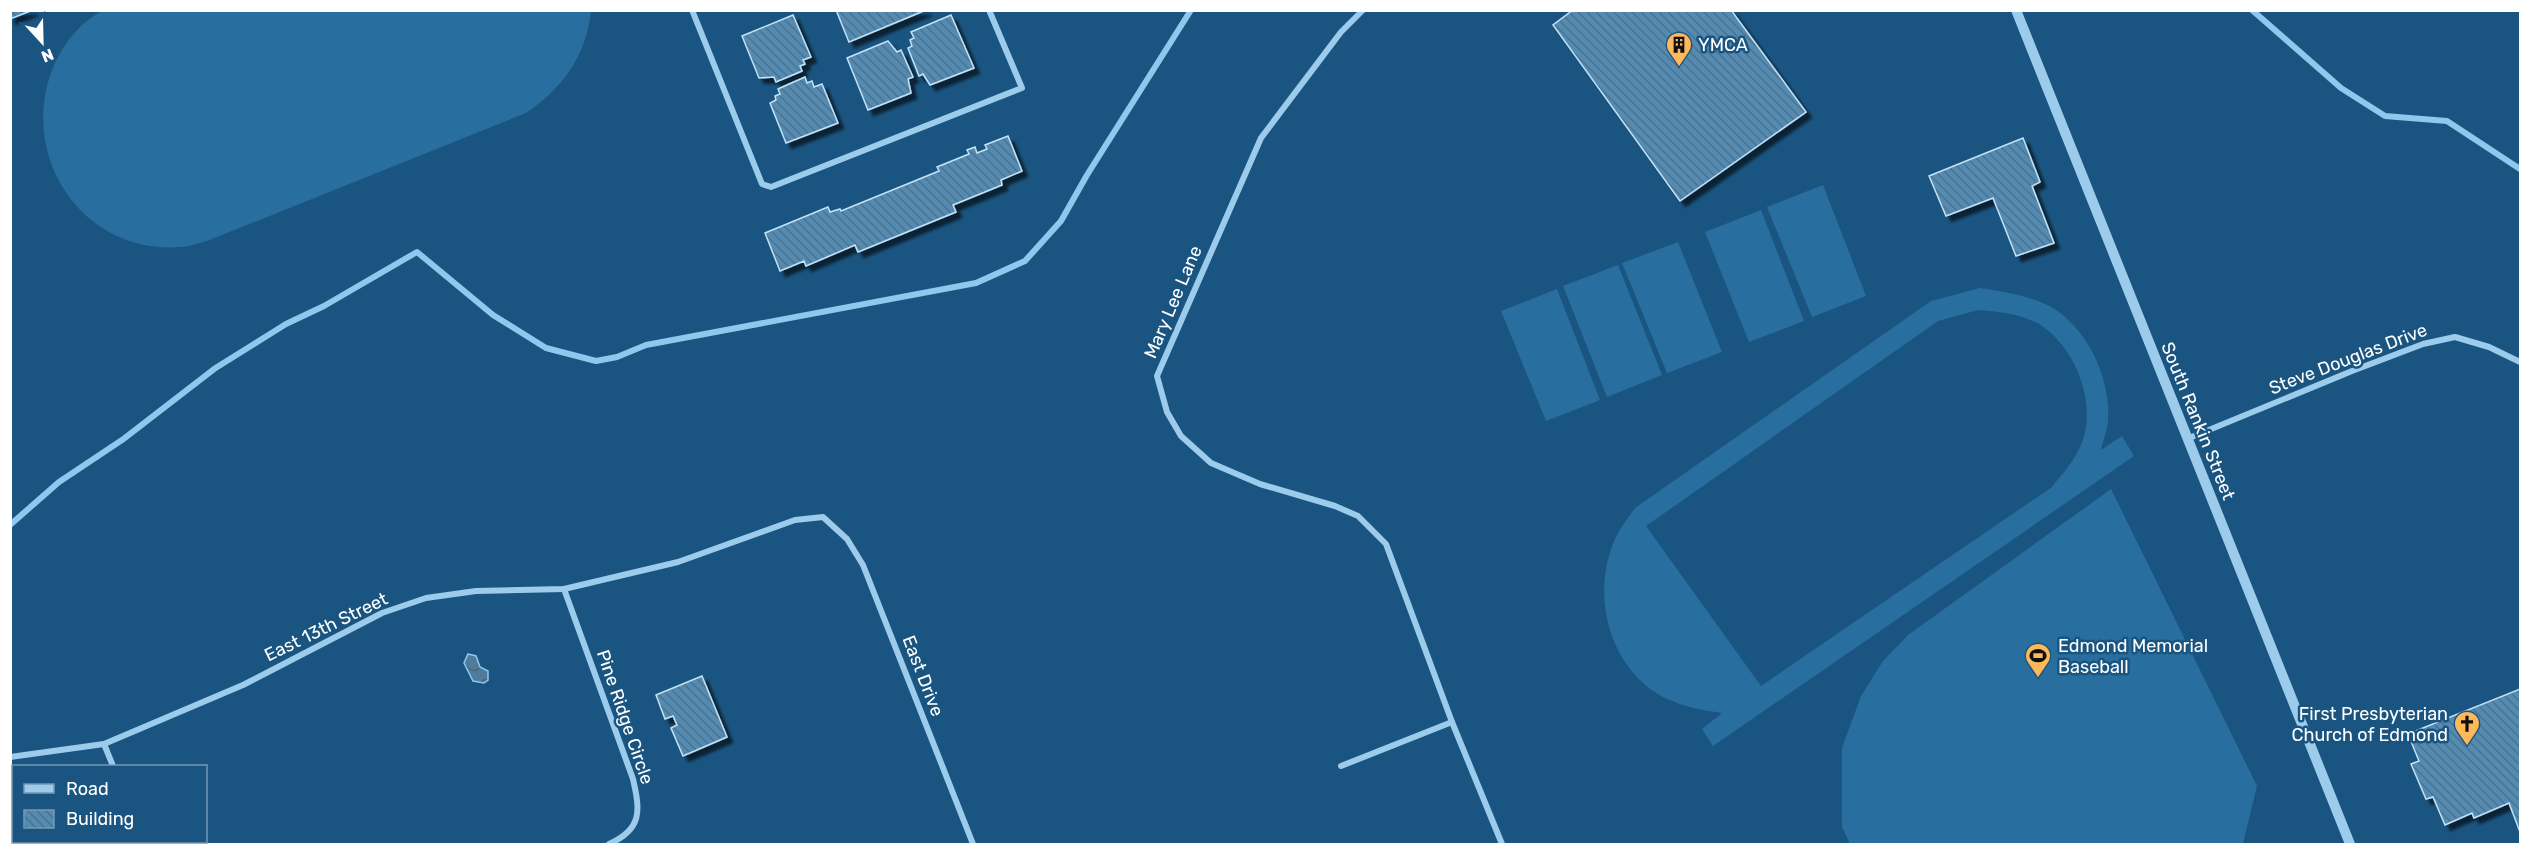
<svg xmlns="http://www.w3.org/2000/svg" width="2531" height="855" viewBox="0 0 2531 855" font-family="Rubik,sans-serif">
<defs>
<pattern id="water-waves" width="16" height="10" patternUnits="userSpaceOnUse" patternTransform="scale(1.5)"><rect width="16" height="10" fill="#4f7b9c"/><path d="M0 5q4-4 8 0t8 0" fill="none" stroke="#4e6474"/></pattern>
<pattern id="building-back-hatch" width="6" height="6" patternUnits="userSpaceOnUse" patternTransform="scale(1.5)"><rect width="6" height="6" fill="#538bb3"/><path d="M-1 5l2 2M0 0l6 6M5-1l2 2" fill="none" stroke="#50728a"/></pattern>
<filter id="shadow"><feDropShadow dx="5.5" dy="5.5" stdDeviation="1.5" flood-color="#0009"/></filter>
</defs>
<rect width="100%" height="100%" fill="#1a5581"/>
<g fill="#286e9e" fill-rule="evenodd">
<path d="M102 11 591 10V11C586 56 563 88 526 113L207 241C198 243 189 247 180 247 92 254 29 173 46 91 53 58 72 27 102 11Z"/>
<polygon points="1823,185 1866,296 1812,317 1767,207"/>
<polygon points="1761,210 1804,321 1749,342 1705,232"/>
<polygon points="1678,242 1722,352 1667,373 1622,263"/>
<polygon points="1618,265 1662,375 1607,397 1563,286"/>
<path d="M1980 288C2004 292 2029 295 2051 307 2087 327 2111 379 2108 419 2108 429 2103 440 2101 450L2122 436 2134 456 1713 746 1702 729 1722 713C1701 710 1684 707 1665 698 1609 669 1590 595 1615 539 1620 528 1628 518 1635 508L1931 301ZM1978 310C2001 312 2026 314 2045 328 2080 355 2100 413 2077 453 2071 465 2060 476 2052 487L1761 686 1646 526 1938 321Z"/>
<polygon points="1557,289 1600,400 1546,421 1501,311"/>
<polygon points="2111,489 2257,786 2243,843 1850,844 1842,827 1842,748 1861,696 1883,661 1908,635"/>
</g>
<polygon fill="url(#water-waves)" stroke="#90c8ed" stroke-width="1.5" points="468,654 476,656 480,667 488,671 488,680 484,683 473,681 464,663"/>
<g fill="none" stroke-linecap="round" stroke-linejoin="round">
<g stroke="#90c8ed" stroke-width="6">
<polyline points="2252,10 2341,88 2385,116 2447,121 2520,169"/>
<polyline points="10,525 59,482 122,440 214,369 286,324 324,306 417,252 493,315 546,348 596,361 617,357 646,345 976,283 1025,261 1061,221 1087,175 1191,10"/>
</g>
</g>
<g fill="url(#building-back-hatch)" stroke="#c2e2f8" stroke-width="1.5" filter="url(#shadow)">
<polygon points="10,10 33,10 10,19"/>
<polygon points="836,10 926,10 849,42"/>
<polygon points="1573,10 1731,10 1806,112 1680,201 1553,25"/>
<polygon points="793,15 811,57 803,60 805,64 800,66 802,71 776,82 774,77 759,78 742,36"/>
<polygon points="951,15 974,68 930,85 923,74 919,76 908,48 912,46 910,40 914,38 911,32"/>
<polygon points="888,41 897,52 901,50 913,77 908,79 911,93 868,110 847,58"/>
<polygon points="805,77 807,83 812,81 814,87 822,84 838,123 786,143 770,103 776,100 775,96 780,94 778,89"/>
<polygon points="1008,136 1022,171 1001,180 1002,185 953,205 956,212 858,252 855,245 806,266 804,261 780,271 765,233 828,207 830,212 840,209 841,211 939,171 937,167 969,154 967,150 975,147 977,153 987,149 985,145"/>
<polygon points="2023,138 2040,182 2032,186 2054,243 2016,256 1993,198 1946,216 1929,176"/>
<polygon points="702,676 727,737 683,756 671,728 677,725 673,716 665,719 656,695"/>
<polygon points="2520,689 2520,832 2509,803 2474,818 2472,813 2445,825 2433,797 2426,799 2411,764 2419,761 2408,734"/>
</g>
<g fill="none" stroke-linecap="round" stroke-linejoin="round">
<g stroke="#9dcbeb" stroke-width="6">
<polyline points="692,10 762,184 771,187 1022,88 989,10"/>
<polyline points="1363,10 1341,32 1261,138 1157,376 1167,412 1181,436 1211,463 1260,484 1335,506 1358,516 1386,544 1452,722 1502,844"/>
<polyline points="2187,439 2352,371 2423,344 2455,337 2489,347 2520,362"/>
<path d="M564 589 633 779C640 810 643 829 609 844"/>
<polyline points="104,744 113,766"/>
<polyline points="10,757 104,744 243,685 382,613 426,598 476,591 564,589 678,562 795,520 823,517 847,539 863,565 973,844"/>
<polyline points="1341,766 1452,722"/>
<polyline points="143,842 145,844"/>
</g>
<polyline stroke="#9dcbeb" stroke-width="10" points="2016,10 2350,844"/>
</g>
<defs>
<symbol id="building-pin" viewBox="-11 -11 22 30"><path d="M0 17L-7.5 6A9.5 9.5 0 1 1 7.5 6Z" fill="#fdb858" stroke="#1a5581"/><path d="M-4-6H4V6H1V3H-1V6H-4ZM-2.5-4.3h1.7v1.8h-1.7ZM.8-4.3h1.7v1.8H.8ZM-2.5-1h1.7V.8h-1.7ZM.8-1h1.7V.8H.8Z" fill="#111"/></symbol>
<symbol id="stadium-pin" viewBox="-11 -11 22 30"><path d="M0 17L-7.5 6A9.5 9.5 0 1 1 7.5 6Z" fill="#fdb858" stroke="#1a5581"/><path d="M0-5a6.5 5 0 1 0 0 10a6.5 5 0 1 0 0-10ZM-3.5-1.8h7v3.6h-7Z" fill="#111"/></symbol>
<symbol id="church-pin" viewBox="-11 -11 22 30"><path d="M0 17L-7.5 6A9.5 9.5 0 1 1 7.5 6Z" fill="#fdb858" stroke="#1a5581"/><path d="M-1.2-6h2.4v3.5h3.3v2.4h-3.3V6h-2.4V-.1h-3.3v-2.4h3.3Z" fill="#111"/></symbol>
</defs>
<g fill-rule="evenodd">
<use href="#building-pin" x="1664" y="30" width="30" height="40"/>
<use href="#stadium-pin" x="2023" y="641" width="30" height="40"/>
<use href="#church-pin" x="2452" y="709" width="30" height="40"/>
</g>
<g text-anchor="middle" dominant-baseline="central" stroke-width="5" stroke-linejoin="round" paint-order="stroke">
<g font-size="18" fill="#fff" stroke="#1a5581" text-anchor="start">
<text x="1698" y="45">YMCA</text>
<text x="2058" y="646">Edmond Memorial<tspan x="2058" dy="21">Baseball</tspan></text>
<text x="2448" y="714" text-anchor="end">First Presbyterian<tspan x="2448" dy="21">Church of Edmond</tspan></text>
</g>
<g font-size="18" fill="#fff" stroke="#1a5581">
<text transform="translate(1173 302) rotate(-67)">Mary Lee Lane</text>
<text transform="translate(2348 359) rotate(-21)">Steve Douglas Drive</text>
<text transform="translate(2198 421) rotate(68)">South Rankin Street</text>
<text transform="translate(326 627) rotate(-26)">East 13th Street</text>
<text transform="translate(923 676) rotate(69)">East Drive</text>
<text transform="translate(625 717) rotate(71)">Pine Ridge Circle</text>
</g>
</g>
<rect width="2531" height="855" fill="none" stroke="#ffffff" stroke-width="24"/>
<rect x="12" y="765" width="195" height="78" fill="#1a5581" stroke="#7699b3" stroke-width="1.5"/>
<rect x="24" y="784" width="30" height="9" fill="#9dcbeb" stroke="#7699b3" stroke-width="1.5"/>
<text x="66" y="795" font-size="18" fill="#ffffff">Road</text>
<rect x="24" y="810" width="30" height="18" fill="url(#building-back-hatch)" stroke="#7699b3" stroke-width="1.5"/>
<text x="66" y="825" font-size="18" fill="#ffffff">Building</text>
<g transform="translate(42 42) rotate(158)" stroke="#1a5581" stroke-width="4.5" paint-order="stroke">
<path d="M0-4.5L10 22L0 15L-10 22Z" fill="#ffffff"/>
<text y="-9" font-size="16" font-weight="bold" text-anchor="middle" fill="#ffffff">N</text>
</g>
</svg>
